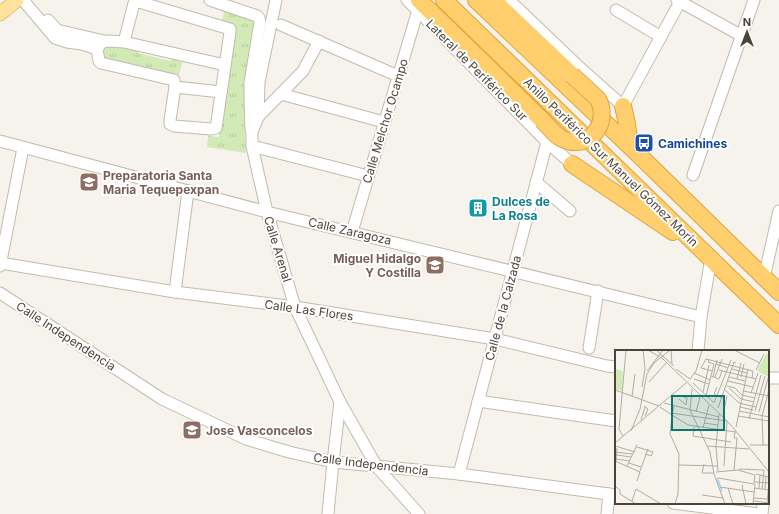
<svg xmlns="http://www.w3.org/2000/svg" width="779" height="514" viewBox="0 0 779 514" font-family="Inter,sans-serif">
<defs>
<pattern id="park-tufts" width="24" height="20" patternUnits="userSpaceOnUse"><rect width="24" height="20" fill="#d2eab5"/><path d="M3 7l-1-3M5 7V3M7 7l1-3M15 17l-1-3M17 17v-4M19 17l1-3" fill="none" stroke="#b6ca9c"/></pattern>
</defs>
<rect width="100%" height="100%" fill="#f6f3ec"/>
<g fill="url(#park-tufts)">
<path d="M225 9 254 19 256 23C249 66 242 109 246 153L207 147 208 136 219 137 234 27 221 23Z"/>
<polygon points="106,46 117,48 127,46 138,49 138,53 171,61 172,57 183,59 178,79 103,61 101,48"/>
</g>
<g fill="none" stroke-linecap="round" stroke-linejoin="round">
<defs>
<g id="minor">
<polyline points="23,0 55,38 67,42 82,44 97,49"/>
<polyline points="210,0 257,16 259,18 260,22 250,83 250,100 251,130"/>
<polyline points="276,0 259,82 258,117 252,132 252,146 267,212 295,307 340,402 377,467 419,514"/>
<polyline points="407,0 547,142 572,164"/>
<polyline points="509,0 577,65 623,106 681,0"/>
<polyline points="677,0 742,36"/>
<polyline points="616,10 661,37"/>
<polyline points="48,20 57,30 104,41"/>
<polyline points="281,25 398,76"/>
<polyline points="124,42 108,41 102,42 97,49 99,61 101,63 174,80 175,87 170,120 170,124 174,126 211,129 216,128 230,32 230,29 139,2 134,3 124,42 225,65"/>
<polyline points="175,87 221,92"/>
<polyline points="281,94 384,122"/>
<polyline points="258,117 303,71 319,41"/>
<polyline points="0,141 267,212 701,317"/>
<polyline points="252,146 368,176"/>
<polyline points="693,175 754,0"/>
<polyline points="536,182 570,211"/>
<polyline points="352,232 418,10"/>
<polyline points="0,263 175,292 295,307 495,339 607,366 616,367"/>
<polyline points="0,266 23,148"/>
<polyline points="764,278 779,211"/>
<polyline points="175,292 188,191"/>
<polyline points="0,293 162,399 246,439 289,452 333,462 459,474 616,495"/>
<polyline points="589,348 598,291"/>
<polyline points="698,351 701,317 711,258"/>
<polyline points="768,378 779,378"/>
<polyline points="478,401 616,421"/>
<polyline points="459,474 547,142"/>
<polyline points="673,503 758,514"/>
<polyline points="328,514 333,462 340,402"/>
<polyline points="607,514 609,494"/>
<polyline points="762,514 763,503"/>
</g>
<polyline id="major" points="0,14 17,0"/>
<g id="highway">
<polyline points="419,0 542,120"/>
<polyline points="444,0 779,325"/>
<polyline points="476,0 640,156 779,292"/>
<polyline points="493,0 572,75"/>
<polyline points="623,106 627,124 630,146"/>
<polyline points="572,164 673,232"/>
</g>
</defs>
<use href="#minor" stroke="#c2bbae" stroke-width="13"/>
<use href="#major" stroke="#e6c16a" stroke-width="15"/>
<use href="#highway" stroke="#e0a43c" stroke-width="18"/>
<use href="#minor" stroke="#fff" stroke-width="11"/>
<use href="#major" stroke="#ffe39c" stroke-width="13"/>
<use href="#highway" stroke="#ffcf6e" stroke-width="16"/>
<defs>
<path id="highway-bridge" d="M542 120C549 127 556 137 565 140 591 150 610 122 598 99L572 75"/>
</defs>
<use href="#highway-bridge" stroke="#e0a43c" stroke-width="18" stroke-linecap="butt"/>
<use href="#highway-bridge" stroke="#ffcf6e" stroke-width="16"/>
</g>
<defs>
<symbol id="bus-square" viewBox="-11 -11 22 22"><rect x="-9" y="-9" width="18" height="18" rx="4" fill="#1a4fb4" stroke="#fff"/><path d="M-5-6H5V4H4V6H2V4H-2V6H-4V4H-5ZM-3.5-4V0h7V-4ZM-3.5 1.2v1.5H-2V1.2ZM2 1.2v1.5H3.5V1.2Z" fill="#fff"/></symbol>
<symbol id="university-square" viewBox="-11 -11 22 22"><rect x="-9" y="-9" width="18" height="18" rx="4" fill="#8d6e63" stroke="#fff"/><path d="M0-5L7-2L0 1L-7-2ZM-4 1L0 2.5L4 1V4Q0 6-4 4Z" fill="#fff"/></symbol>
<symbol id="building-square" viewBox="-11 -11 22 22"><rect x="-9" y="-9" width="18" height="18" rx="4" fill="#0f9aa8" stroke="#fff"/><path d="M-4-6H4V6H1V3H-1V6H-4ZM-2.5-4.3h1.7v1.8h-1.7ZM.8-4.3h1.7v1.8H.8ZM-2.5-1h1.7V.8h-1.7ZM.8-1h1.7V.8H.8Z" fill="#fff"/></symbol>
<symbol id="school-square" viewBox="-11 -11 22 22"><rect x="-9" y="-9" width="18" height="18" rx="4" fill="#8d6e63" stroke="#fff"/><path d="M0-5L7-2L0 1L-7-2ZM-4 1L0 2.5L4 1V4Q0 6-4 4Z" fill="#fff"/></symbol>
</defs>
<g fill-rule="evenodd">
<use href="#bus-square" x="633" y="132" width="22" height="22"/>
<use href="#university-square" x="78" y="171" width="22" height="22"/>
<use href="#building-square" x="467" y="197" width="22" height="22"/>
<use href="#school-square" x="424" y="254" width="22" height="22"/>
<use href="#school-square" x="181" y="419" width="22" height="22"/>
</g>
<g text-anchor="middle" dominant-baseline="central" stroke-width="4" stroke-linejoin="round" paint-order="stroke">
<g font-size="12" fill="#4b4439" stroke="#fff">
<text transform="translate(477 70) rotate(45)">Lateral de Periférico Sur</text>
<text transform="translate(385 121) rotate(-73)">Calle Melchor Ocampo</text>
<text transform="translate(611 162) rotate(44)">Anillo Periférico Sur Manuel Gómez Morín</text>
<text transform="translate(350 231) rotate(13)">Calle Zaragoza</text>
<text transform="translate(278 249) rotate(73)">Calle Arenal</text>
<text transform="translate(503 308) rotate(-75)">Calle de la Calzada</text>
<text transform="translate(309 310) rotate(8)">Calle Las Flores</text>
<text transform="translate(66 336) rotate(33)">Calle Independencia</text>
<text transform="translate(371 464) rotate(7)">Calle Independencia</text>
</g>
<g font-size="12" font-weight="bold" fill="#164399" stroke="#fff" text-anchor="start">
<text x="658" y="143">Camichines</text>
</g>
<g font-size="12" font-weight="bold" fill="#785e54" stroke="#fff" text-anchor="start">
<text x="103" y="175">Preparatoria Santa<tspan x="103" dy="14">Maria Tequepexpan</tspan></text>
<text x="421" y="258" text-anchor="end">Miguel Hidalgo<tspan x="421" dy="14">Y Costilla</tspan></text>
<text x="206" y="430">Jose Vasconcelos</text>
</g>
<g font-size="12" font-weight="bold" fill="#0d838f" stroke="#fff" text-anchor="start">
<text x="492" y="201">Dulces de<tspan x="492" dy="14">La Rosa</tspan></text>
</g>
</g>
<g transform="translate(615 350)">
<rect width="154" height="154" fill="#f6f3ec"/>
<path d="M0 19 8 21 7 41 0 39Z" fill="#d2eab5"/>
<path d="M151 4H154V27L142 21Z" fill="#d2eab5"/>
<path fill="none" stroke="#a9d4f2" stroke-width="2" d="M102 128 107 141"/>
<path fill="none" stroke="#b2ada4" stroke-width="1" d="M33 0 48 9 115 74 154 122M41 0 59 16M56 0 57 14M90 0H112M119 0 145 13M101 14 113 18M61 19 75 29 81 21 87 0M117 19 132 23M104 20 141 29M141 20 149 4M32 21 48 0M97 21 86 18 91 9 138 21 137 28M79 23 95 30M96 26 104 29 107 21M98 27 102 10M100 27 107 9M114 27 130 31M126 27 129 14M79 29 94 34M122 29 126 13M113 31 138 37M34 32 51 13M78 33 99 53 116 10M112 36 120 38 127 45 140 48M27 37 30 19 28 0M102 37 99 44 107 48M114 38 126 49 139 52M77 39 75 60 95 102 99 124M0 40 44 56M110 40 124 53 141 57M128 41 154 46M88 42 94 15M136 43 143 23M17 46 20 24M91 46 99 14 93 12 94 9M64 49 71 55 72 48 66 46M49 53 104 67M29 56 33 59 30 66M59 56 57 65 73 75 121 82M45 57 57 65 55 84 64 104 63 144 60 154M125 57 138 60M103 58 119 12 121 13M124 61 154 67M140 61 150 26M81 62 85 47M144 62 153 28M56 63 112 71 109 116M108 65 112 46M123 66 154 71M134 69 146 25M26 70 30 57M89 73 103 75M79 77 78 86 116 92M121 77 133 19M88 78 94 55M16 81 25 59 32 24 39 13 55 0M8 86 4 79 11 0M0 93 71 33M135 95H154M148 95 147 66 154 40M0 96 20 102M92 96 134 99M22 97 38 102 36 106 30 104M0 102 17 104M2 105 16 107M1 109 14 111M0 111 25 122 22 131M1 111 2 98M14 113 26 117M89 114 87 123H99M64 115 103 116M12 116 22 95M124 119 149 120M119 120 122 88H119L120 82M25 121 33 99M103 121 101 96 104 64M101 122 123 120 140 125 139 134 103 128M99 124 110 154M141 124 154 127M140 132 154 133M127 135 131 154M0 136 5 140V144L21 154M105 137 139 142M113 138 118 154M139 138 154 140M144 139 145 125M147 139 149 120M150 139 151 127M87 145 108 148M139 148 152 149M17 151 21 139 46 154M139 151 154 153M152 153 154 132M138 154 140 134"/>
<path fill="#0f766e" fill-opacity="0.15" stroke="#0f766e" stroke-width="2" d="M57 46H109V80H57Z"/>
<rect width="154" height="154" fill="none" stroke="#4b4439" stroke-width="2"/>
</g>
<g transform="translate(747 32)" stroke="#ffffff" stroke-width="3" paint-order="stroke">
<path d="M0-3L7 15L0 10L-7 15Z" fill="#4b4439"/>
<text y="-6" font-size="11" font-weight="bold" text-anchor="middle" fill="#4b4439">N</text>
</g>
</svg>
